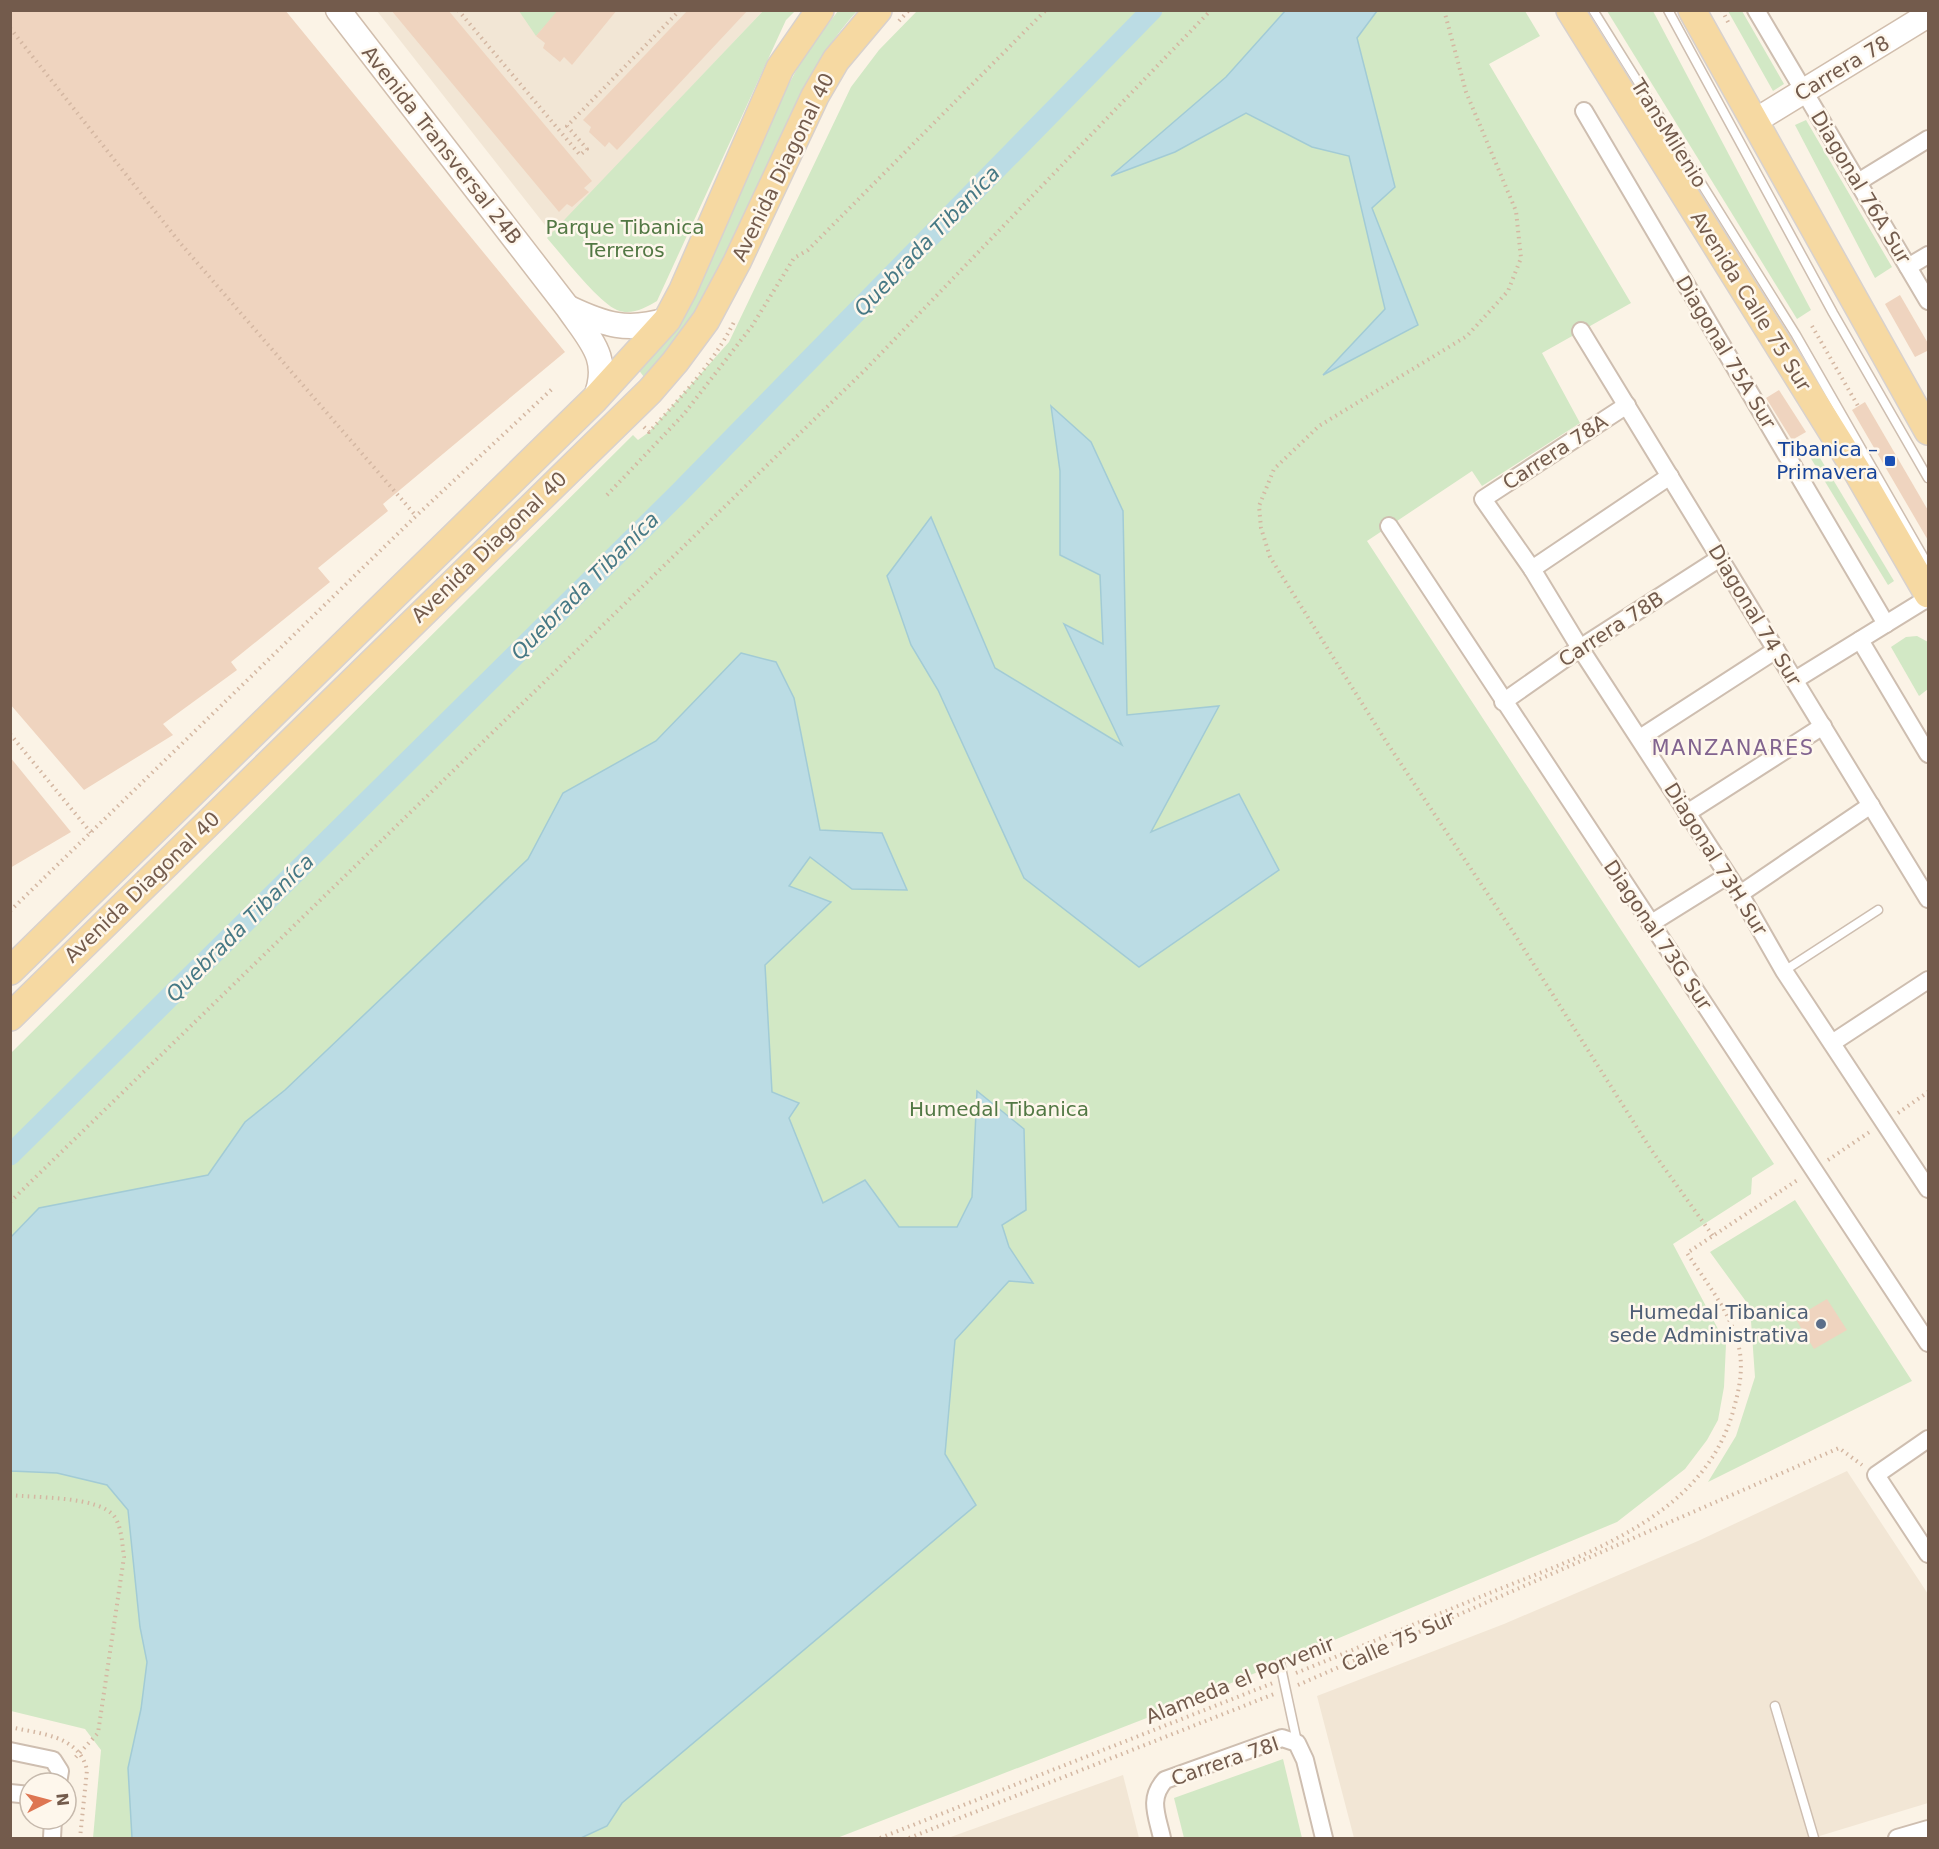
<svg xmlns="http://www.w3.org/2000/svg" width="1939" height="1849" viewBox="0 0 1939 1849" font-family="'DejaVu Sans',sans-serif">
<rect width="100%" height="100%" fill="#fbf3e6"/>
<g fill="#f2e6d5">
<polygon points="377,11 763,11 552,234"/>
<polygon points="1847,1471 1928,1594 1928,1803 1813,1838 1354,1838 1317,1696 1504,1624 1698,1541"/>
<polygon points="1123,1775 1139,1838 948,1838"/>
</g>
<g fill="#d2e8c5">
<polygon points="519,11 558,11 536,36"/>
<path d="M763 11H795L786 20 657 301C645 308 631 316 617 310 598 302 562 255 547 238Z"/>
<path d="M838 11H857C791 84 766 181 723 268 703 309 677 346 647 381L638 369 688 304 716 250 783 95 805 54Z"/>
<polygon points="917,11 1525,11 1540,36 1489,64 1631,303 1542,353 1580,423 1482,486 1472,471 1367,541 1774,1164 1752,1178 1751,1194 1673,1244 1726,1344 1724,1387 1718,1420 1707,1440 1685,1469 1617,1522 1157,1714 837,1838 93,1838 101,1750 85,1729 11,1711 11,1053 633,435 638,440 649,432 729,342 851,87 879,50"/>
<polygon points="1607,11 1653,11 1811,310 1797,319"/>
<polygon points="1728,11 1742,11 1784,84 1773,91"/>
<polygon points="1806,120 1892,267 1875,278 1795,125"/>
<polygon points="1814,448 1894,581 1888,585 1807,452"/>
<polygon points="1917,636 1928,642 1928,689 1919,696 1891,647 1906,637"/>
<polygon points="1795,1200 1912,1381 1708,1482 1736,1436 1755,1377 1750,1307 1710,1252"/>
<polygon points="1283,1759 1302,1838 1184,1838 1174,1798"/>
</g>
<g fill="#bbdce4" stroke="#a2cbd5" stroke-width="1.5">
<polygon points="1285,11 1377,11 1357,38 1395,187 1372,208 1418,325 1323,375 1385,309 1349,156 1312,147 1246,113 1175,152 1111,176 1226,77"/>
<polygon points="1051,406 1091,442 1123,511 1127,715 1219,706 1151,832 1239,794 1279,870 1139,967 1024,878 938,690 911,645 887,576 931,517 995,668 1122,745 1064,624 1103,644 1100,575 1060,555 1060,471"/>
<polygon points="741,653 776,662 794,698 820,830 882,833 907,890 852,889 810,857 789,886 831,902 765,965 772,1092 799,1103 789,1118 823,1203 865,1180 899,1227 957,1227 972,1197 977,1091 1024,1129 1026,1210 1002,1225 1009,1247 1033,1283 1009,1281 955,1340 945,1454 976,1505 622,1803 607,1826 581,1838 132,1838 128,1768 141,1709 147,1662 140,1627 128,1510 107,1485 57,1473 11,1471 11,1237 39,1208 208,1175 245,1122 285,1090 528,859 563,793 656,741"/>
</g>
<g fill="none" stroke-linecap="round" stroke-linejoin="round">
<polyline stroke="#bbdce4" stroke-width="21" points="10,1155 679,493 1152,10"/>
</g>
<g fill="#efd4bf">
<polygon points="10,10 285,10 565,352 383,504 388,511 318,568 330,582 231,662 237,670 163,724 173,735 84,790 10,704"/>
<polygon points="391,10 448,10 592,181 584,188 589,192 572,207 567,204 559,212"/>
<polygon points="558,10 617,10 572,65 564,57 560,62 543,48 545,43 536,36"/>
<polygon points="688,10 748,10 617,150 609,142 605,147 589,132 591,127 583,120"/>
<polygon points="1900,295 1929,345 1929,350 1915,357 1885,304"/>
<polygon points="1779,390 1806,432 1792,440 1766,398"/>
<polygon points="1865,402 1929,512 1929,542 1852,410"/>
<polygon points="10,757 71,832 10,868"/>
<polygon points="1827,1299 1847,1330 1814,1349 1795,1318"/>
</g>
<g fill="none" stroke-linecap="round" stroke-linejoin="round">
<defs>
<g id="lane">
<polyline points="1593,10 1796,335 1928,565"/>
<polyline points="1668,10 1833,313 1928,478"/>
<polyline points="1784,971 1878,910"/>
<polyline points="1280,1663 1297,1742"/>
<polyline points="1775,1706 1814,1838"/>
</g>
<g id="street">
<polyline points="1756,10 1928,301"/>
<polyline points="1584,111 1886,624"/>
<polyline points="1858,182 1928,139"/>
<polyline points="1908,267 1928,255"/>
<polyline points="1581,331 1928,899"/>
<polyline points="1627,405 1483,499 1532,569 1580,648 1740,894 1784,971 1928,1189"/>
<polyline points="1389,526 1928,1343"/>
<polyline points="1532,569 1670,476"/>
<polyline points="1860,640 1928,754"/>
<polyline points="1795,680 1928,598"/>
<polyline points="1503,702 1580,648 1720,558"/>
<polyline points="1640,738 1776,650"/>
<polyline points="1687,813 1823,726"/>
<polyline points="1740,894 1871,805"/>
<polyline points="1650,924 1727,876"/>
<polyline points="1832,1043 1928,980"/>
<polyline points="1928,1439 1876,1475 1928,1554"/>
<polyline points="10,1751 53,1760 60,1771 58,1783"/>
<polyline points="10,1793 30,1795"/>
<polyline points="52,1838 53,1819"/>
<path d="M1162 1838C1157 1815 1148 1799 1165 1780L1282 1738 1297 1743 1305 1760 1324 1838"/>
<polyline points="1897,1838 1928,1829"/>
</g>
<g id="secondary">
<path d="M338 10 568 308C590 340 612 359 595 399"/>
<polyline points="1755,121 1928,15"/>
<path d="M569 308C605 325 627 332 667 320"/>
</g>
<g id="primary">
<polyline points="1570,10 1858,473 1928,594"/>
<polyline points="1692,10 1928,431"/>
<polyline points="10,971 595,399 667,320 683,290 780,68 820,10"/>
<polyline points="10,1017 650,391 675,362 706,320 737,262 815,96 836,60 878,10"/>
</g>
</defs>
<use href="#lane" stroke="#cebeb0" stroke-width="11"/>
<use href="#street" stroke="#cebeb0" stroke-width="20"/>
<use href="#secondary" stroke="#d1bead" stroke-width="27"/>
<use href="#primary" stroke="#d8d1cd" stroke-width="30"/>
<g stroke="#d4b7a2" stroke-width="4" stroke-dasharray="1.5 4.5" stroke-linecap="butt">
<polyline points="458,10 580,155 587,149 567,126 680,10"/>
<polyline points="1444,10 1466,92 1516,211 1521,258 1508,291 1467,336 1319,426 1274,469 1259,506 1261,528 1270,557 1387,743 1515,935 1650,1148 1713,1236"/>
<polyline points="1722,10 1730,26"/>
<polyline points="899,21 909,10"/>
<polyline points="10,28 181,244 416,516"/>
<polyline points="1812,326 1858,406"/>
<path d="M644 427 649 432C681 397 714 363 735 320"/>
<polyline points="607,495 684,414 752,326 794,258 808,250 1046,10"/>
<polyline points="10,734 92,834"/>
<polyline points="10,911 416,516 552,389"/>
<polyline points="1898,1113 1928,1092"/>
<polyline points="1828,1160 1871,1131"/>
<polyline points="10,1202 866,369 1211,10"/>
<path d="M10 1495C36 1498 98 1496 114 1516 122 1527 122 1544 124 1557L98 1733 73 1760"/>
<path d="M1296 1673C1358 1648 1419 1622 1480 1597 1573 1558 1699 1523 1732 1415 1738 1394 1743 1375 1740 1353 1734 1316 1707 1284 1687 1253L1799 1179"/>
<polyline points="1298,1685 1839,1448 1862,1465"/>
<path d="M10 1727C40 1734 79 1735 87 1770L80 1838"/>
<polyline points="880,1838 1273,1683"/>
<polyline points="909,1838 1274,1694"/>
</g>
<use href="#lane" stroke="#fff" stroke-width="8"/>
<use href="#street" stroke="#fff" stroke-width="16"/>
<use href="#secondary" stroke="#fff" stroke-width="24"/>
<use href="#primary" stroke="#f6d9a2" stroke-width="27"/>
</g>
<rect fill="#1a4fb4" stroke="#fef7ec" stroke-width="2" x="1884" y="455" width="12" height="12" rx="3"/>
<circle fill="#5c6f8a" stroke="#fef7ec" stroke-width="2" cx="1821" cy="1324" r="6"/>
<g text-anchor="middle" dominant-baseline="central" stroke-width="5" stroke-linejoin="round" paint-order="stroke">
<g font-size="20" fill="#735b4c" stroke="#fef7ec">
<text transform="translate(1842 68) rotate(-31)">Carrera 78</text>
<text transform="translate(1669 133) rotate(58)">TransMilenio</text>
<text transform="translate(442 145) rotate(52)">Avenida Transversal 24B</text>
<text transform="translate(783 167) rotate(-64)">Avenida Diagonal 40</text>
<text transform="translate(1861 187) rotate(59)">Diagonal 76A Sur</text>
<text transform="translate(1751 301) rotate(58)">Avenida Calle 75 Sur</text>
<text transform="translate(1726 352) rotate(59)">Diagonal 75A Sur</text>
<text transform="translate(1555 452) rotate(-33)">Carrera 78A</text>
<text transform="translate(489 547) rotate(-44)">Avenida Diagonal 40</text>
<text transform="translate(1755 615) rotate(59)">Diagonal 74 Sur</text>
<text transform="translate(1611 629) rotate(-33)">Carrera 78B</text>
<text transform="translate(1716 859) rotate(58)">Diagonal 73H Sur</text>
<text transform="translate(142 887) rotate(-44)">Avenida Diagonal 40</text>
<text transform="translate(1658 935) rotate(56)">Diagonal 73G Sur</text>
<text transform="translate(1398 1641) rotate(-24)">Calle 75 Sur</text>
<text transform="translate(1240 1680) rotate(-22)">Alameda el Porvenir</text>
<text transform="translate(1225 1761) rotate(-19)">Carrera 78I</text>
</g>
<g font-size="20" fill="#527844" stroke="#fef7ec">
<text x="625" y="227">Parque Tibanica<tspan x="625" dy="23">Terreros</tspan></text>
<text x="999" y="1109">Humedal Tibanica</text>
</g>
<g font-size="20" fill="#164399" stroke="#fef7ec" text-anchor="end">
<text x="1878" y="449">Tibanica –<tspan x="1878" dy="23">Primavera</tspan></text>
</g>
<g font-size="20" fill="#4e5e75" stroke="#fef7ec" text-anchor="end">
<text x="1809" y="1312">Humedal Tibanica<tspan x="1809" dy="23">sede Administrativa</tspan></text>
</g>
<g font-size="21" font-style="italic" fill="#477985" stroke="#fef7ec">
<text transform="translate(927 241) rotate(-46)">Quebrada Tibaníca</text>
<text transform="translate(585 586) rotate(-45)">Quebrada Tibaníca</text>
<text transform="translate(240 928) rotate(-45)">Quebrada Tibaníca</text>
</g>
<g font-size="21" letter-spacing="1.5" fill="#82648f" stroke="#fef7ec">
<text x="1733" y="748">MANZANARES</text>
</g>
</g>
<rect width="1939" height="1849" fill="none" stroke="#735b4c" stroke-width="24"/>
<g transform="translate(48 1801) rotate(84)"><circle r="28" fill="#fef7ec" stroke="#c6b9ac" stroke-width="1.5"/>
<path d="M0-4.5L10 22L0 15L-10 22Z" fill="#de7652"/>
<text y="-9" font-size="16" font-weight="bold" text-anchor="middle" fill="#735b4c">N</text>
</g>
</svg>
